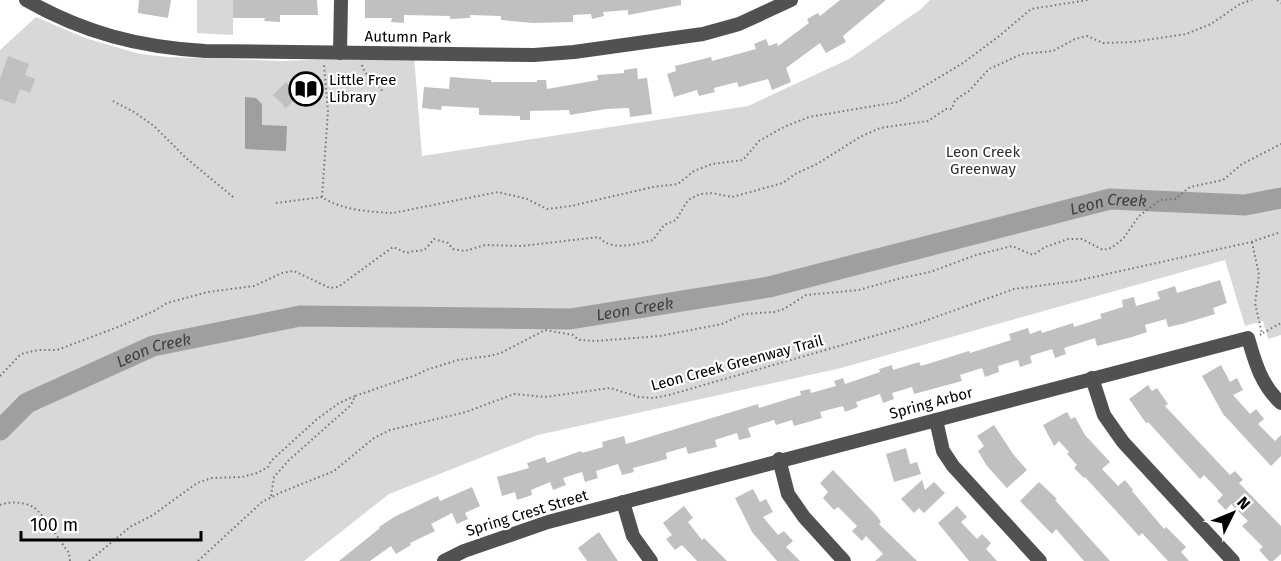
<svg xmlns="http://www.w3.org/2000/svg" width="1281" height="561" viewBox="0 0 1281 561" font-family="'Fira Sans',sans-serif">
<rect width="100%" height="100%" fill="#fff"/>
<g fill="#d8d8d8">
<polygon points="197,0 233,0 233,35 197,33"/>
<polygon points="930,0 1281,0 1281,335 1268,339 1263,321 1245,326 1225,260 841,368 538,435 389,494 304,561 0,561 0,50 36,17 85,38 140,54 168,57 282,61 414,56 422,156 748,106 849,59 921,9"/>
</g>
<polygon fill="#9f9f9f" points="245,97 256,98 262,104 262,125 287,126 286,151 245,149"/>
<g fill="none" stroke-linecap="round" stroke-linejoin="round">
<path stroke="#9f9f9f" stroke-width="21" id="s1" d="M0 430 27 403 153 346 300 316 570 319 769 287 1110 199 1245 205 1281 198"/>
</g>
<g fill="#c0c0c0">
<polygon points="139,0 171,0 168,18 138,13"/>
<polygon points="233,0 317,0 318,15 280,15 280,22 264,21 265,18 233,18"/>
<polygon points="365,0 681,0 681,5 628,15 628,10 603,12 604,16 592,19 591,14 573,15 573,22 533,23 501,20 501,16 470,15 470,18 450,19 450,16 404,15 404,23 391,22 392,18 365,18"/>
<polygon points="840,0 886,0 843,36 846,42 826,53 820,43 786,68 791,82 772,90 768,79 739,87 737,82 714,88 715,92 699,96 697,90 674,97 667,74 676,71 675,66 711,57 712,61 756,49 754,44 766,39 769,46 777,43 778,46 809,23 807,19 818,13 820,16"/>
<polygon points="8,56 29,64 25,75 35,79 30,93 20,89 15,104 0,99 0,79"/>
<polygon points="637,68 638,79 647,78 652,114 630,117 629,108 606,109 570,115 569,110 530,111 530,120 520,120 520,116 479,115 479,108 442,106 441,110 422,108 424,87 449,89 450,77 491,80 491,82 537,82 537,80 546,80 547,89 598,80 597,75 624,73 624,70"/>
<polygon points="286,82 299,95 286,108 273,95"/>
<polygon points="1220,280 1227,303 1213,308 1215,314 1182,324 1168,327 1166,319 1145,325 1147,332 1132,337 1097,346 1095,338 1064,348 1066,354 1055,358 1052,349 1030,356 1032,363 1020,367 1018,360 998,366 999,372 985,377 982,368 960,375 962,381 914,394 912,387 892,393 894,399 883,403 880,394 856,402 858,407 845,412 843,406 820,412 822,418 794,426 792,420 776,425 774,420 748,428 751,437 739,440 737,433 715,440 717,447 704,450 688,454 686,447 666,453 667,459 633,468 634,472 622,475 618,464 596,471 598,478 585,482 582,472 563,478 566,485 553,490 550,482 531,490 532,495 517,500 515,492 502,496 497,477 529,468 527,463 545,457 547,463 581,451 582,453 603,447 602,442 624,436 626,444 758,404 759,408 801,395 800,391 810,389 811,393 836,386 834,381 843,378 845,384 880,372 879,369 892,365 893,370 919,362 921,366 969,351 970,353 1011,340 1009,334 1028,328 1030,334 1041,330 1042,333 1073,323 1074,327 1102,318 1100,314 1123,307 1122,300 1134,297 1136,306 1160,299 1157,292 1175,286 1177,293"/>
<polygon points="1221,365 1230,382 1237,378 1243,390 1233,395 1250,414 1256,409 1264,419 1258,424 1275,441 1281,435 1281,456 1271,466 1223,414 1202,376"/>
<polygon points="1148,385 1152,391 1157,388 1168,404 1165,406 1230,475 1235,471 1243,480 1239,483 1281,526 1281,554 1273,561 1269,561 1259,550 1263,547 1242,526 1248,521 1231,504 1226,510 1217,501 1223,495 1204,475 1200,479 1148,422 1146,423 1129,399"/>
<polygon points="1067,412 1071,419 1075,417 1085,435 1110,462 1102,469 1118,486 1125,480 1133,490 1132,491 1164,529 1166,527 1186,547 1181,552 1189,561 1168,561 1142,533 1139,536 1085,477 1084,478 1074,468 1077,465 1067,454 1069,452 1059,441 1054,446 1043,425"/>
<polygon points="994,425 1013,454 1027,470 1007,488 987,466 978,451 984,446 977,436"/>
<polygon points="906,448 910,464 917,462 921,474 894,482 886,454"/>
<polygon points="833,470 877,516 881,522 879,524 917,561 875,561 883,554 866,536 862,541 852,531 857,526 838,507 834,510 823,498 828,492 820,483"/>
<polygon points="922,480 925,490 934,482 945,493 924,513 919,508 914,513 901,499"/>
<polygon points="1039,482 1057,499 1055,500 1110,561 1084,561 1056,529 1052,534 1020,501"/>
<polygon points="472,487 480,506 465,513 468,519 457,524 452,513 431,524 435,531 410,543 411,545 396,554 391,546 370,561 339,561 380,528 379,527 394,517 438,496 440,501"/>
<polygon points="753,489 760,502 766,499 773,512 763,517 778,535 784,531 793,541 786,547 800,561 777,561 752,532 735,498"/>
<polygon points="684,506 693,518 688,522 702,540 704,538 727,561 697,561 682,545 675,550 666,539 672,535 663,523"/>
<polygon points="957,506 967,517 961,522 977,539 982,534 991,543 986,549 997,561 969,561 938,523"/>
<polygon points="599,532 608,546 618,561 587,561 578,548"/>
</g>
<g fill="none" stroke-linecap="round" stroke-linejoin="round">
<g stroke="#737373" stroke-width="2" stroke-dasharray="1.5 3" stroke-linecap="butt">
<polyline points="1277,0 1281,3"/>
<path d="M362 65C365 78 379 82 383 93"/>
<polyline points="113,101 134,112 154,126 186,158 233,197"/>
<polyline points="322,197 328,111 324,65"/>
<path d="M276 203 322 197C340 210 371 212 393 213L498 192 527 199 547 209 571 206 653 187 678 184 694 171 712 164 743 160 759 141 784 127 809 117 898 102 963 63 998 37 1031 9 1088 0"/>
<polyline points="1252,242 1259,275 1255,303 1262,334 1259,335"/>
<polyline points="1263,333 1281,323"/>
<path d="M0 376 21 354 38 350H57L118 327 154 311 167 303 208 292 254 286 282 273 294 271 330 288 338 287 393 247 407 253C413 250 420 252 425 249 428 247 431 242 434 239L448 243 453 249 465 251 485 245 521 246 599 237C611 252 636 244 653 240L664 225 676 220 688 200 700 194 712 193 732 197 783 183 795 174 817 164 860 137 880 128 928 121 946 109H952L955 100 969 91 989 69 1022 54 1053 51 1075 39 1087 36 1103 43 1133 42 1186 34 1211 24 1240 4 1252 0"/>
<polyline points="271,496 274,477 289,460 351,405 355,396 416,375 426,370 458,360 489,356 501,353 545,330 573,335 579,340 596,341 660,336 722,324 744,314 774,312 784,309 806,295 859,290 901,278 930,272 976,255 1012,246 1033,255 1045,247 1068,239 1082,239 1103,250 1111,248 1123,239 1139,216 1160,200 1175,199 1190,187 1223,180 1242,164 1281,144"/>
<path d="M0 505C9 501 25 502 33 507 43 513 61 543 69 553L70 561"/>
<polyline points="89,561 130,527 153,515 197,483 212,478 242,477 257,473 268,467 271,461 316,420 339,403 355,396"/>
<polyline points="198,561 262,502 282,492 334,471 374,438 390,430 466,412 514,394 545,397 610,388 639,397 653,398 669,395 919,323 1014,289 1076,281 1251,242 1281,232"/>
</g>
<g stroke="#515151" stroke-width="14">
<path d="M26 0C84 33 139 47 205 51L534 55 574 52 703 34 739 24 791 0"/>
<polyline points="340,53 341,0"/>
<polyline points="1092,378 1104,415 1123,442 1233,561"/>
<polyline points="936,420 943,451 953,466 1040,561"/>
<polyline points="779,459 788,494 804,517 844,561"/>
<polyline points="623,502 633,536 651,561"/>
<path d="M444 561 464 551 548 522 1248 338C1255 362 1261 385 1281 403"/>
</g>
</g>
<defs>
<symbol id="library-ring" viewBox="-11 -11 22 22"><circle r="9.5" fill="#fff" stroke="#000" stroke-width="1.5"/><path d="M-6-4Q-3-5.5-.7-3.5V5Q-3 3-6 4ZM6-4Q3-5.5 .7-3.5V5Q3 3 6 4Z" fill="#000"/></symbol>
</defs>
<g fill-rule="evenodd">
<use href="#library-ring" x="287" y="70" width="38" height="38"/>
</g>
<g text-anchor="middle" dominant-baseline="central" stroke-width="4.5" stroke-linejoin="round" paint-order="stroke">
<g font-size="15" fill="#000" stroke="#fff">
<text transform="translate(408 37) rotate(1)">Autumn Park</text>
<text transform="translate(737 363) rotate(-15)">Leon Creek Greenway Trail</text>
<text transform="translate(931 403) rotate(-15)">Spring Arbor</text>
<text transform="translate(527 513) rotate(-17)">Spring Crest Street</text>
</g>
<g font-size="15" fill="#000" stroke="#fff" text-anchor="start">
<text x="329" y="80">Little Free<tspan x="329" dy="17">Library</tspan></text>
</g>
<g font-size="15" fill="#2f2f2f" stroke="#fff">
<text x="983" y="152">Leon Creek<tspan x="983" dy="17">Greenway</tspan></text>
</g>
<g font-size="16" font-style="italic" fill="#404040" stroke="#fff">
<text stroke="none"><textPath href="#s1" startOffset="1148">Leon Creek</textPath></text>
<text stroke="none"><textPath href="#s1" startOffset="662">Leon Creek</textPath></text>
<text stroke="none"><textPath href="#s1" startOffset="176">Leon Creek</textPath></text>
</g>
</g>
<g transform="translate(1233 513) rotate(47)" stroke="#ffffff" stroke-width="4.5" paint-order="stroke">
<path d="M0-4.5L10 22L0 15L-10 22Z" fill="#000000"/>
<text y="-9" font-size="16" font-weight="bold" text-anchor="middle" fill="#000000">N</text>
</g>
<path d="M21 531v9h180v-9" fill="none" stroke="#000000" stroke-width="3"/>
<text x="30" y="531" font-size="18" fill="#000000" stroke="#ffffff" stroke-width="4.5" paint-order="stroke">100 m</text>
</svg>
